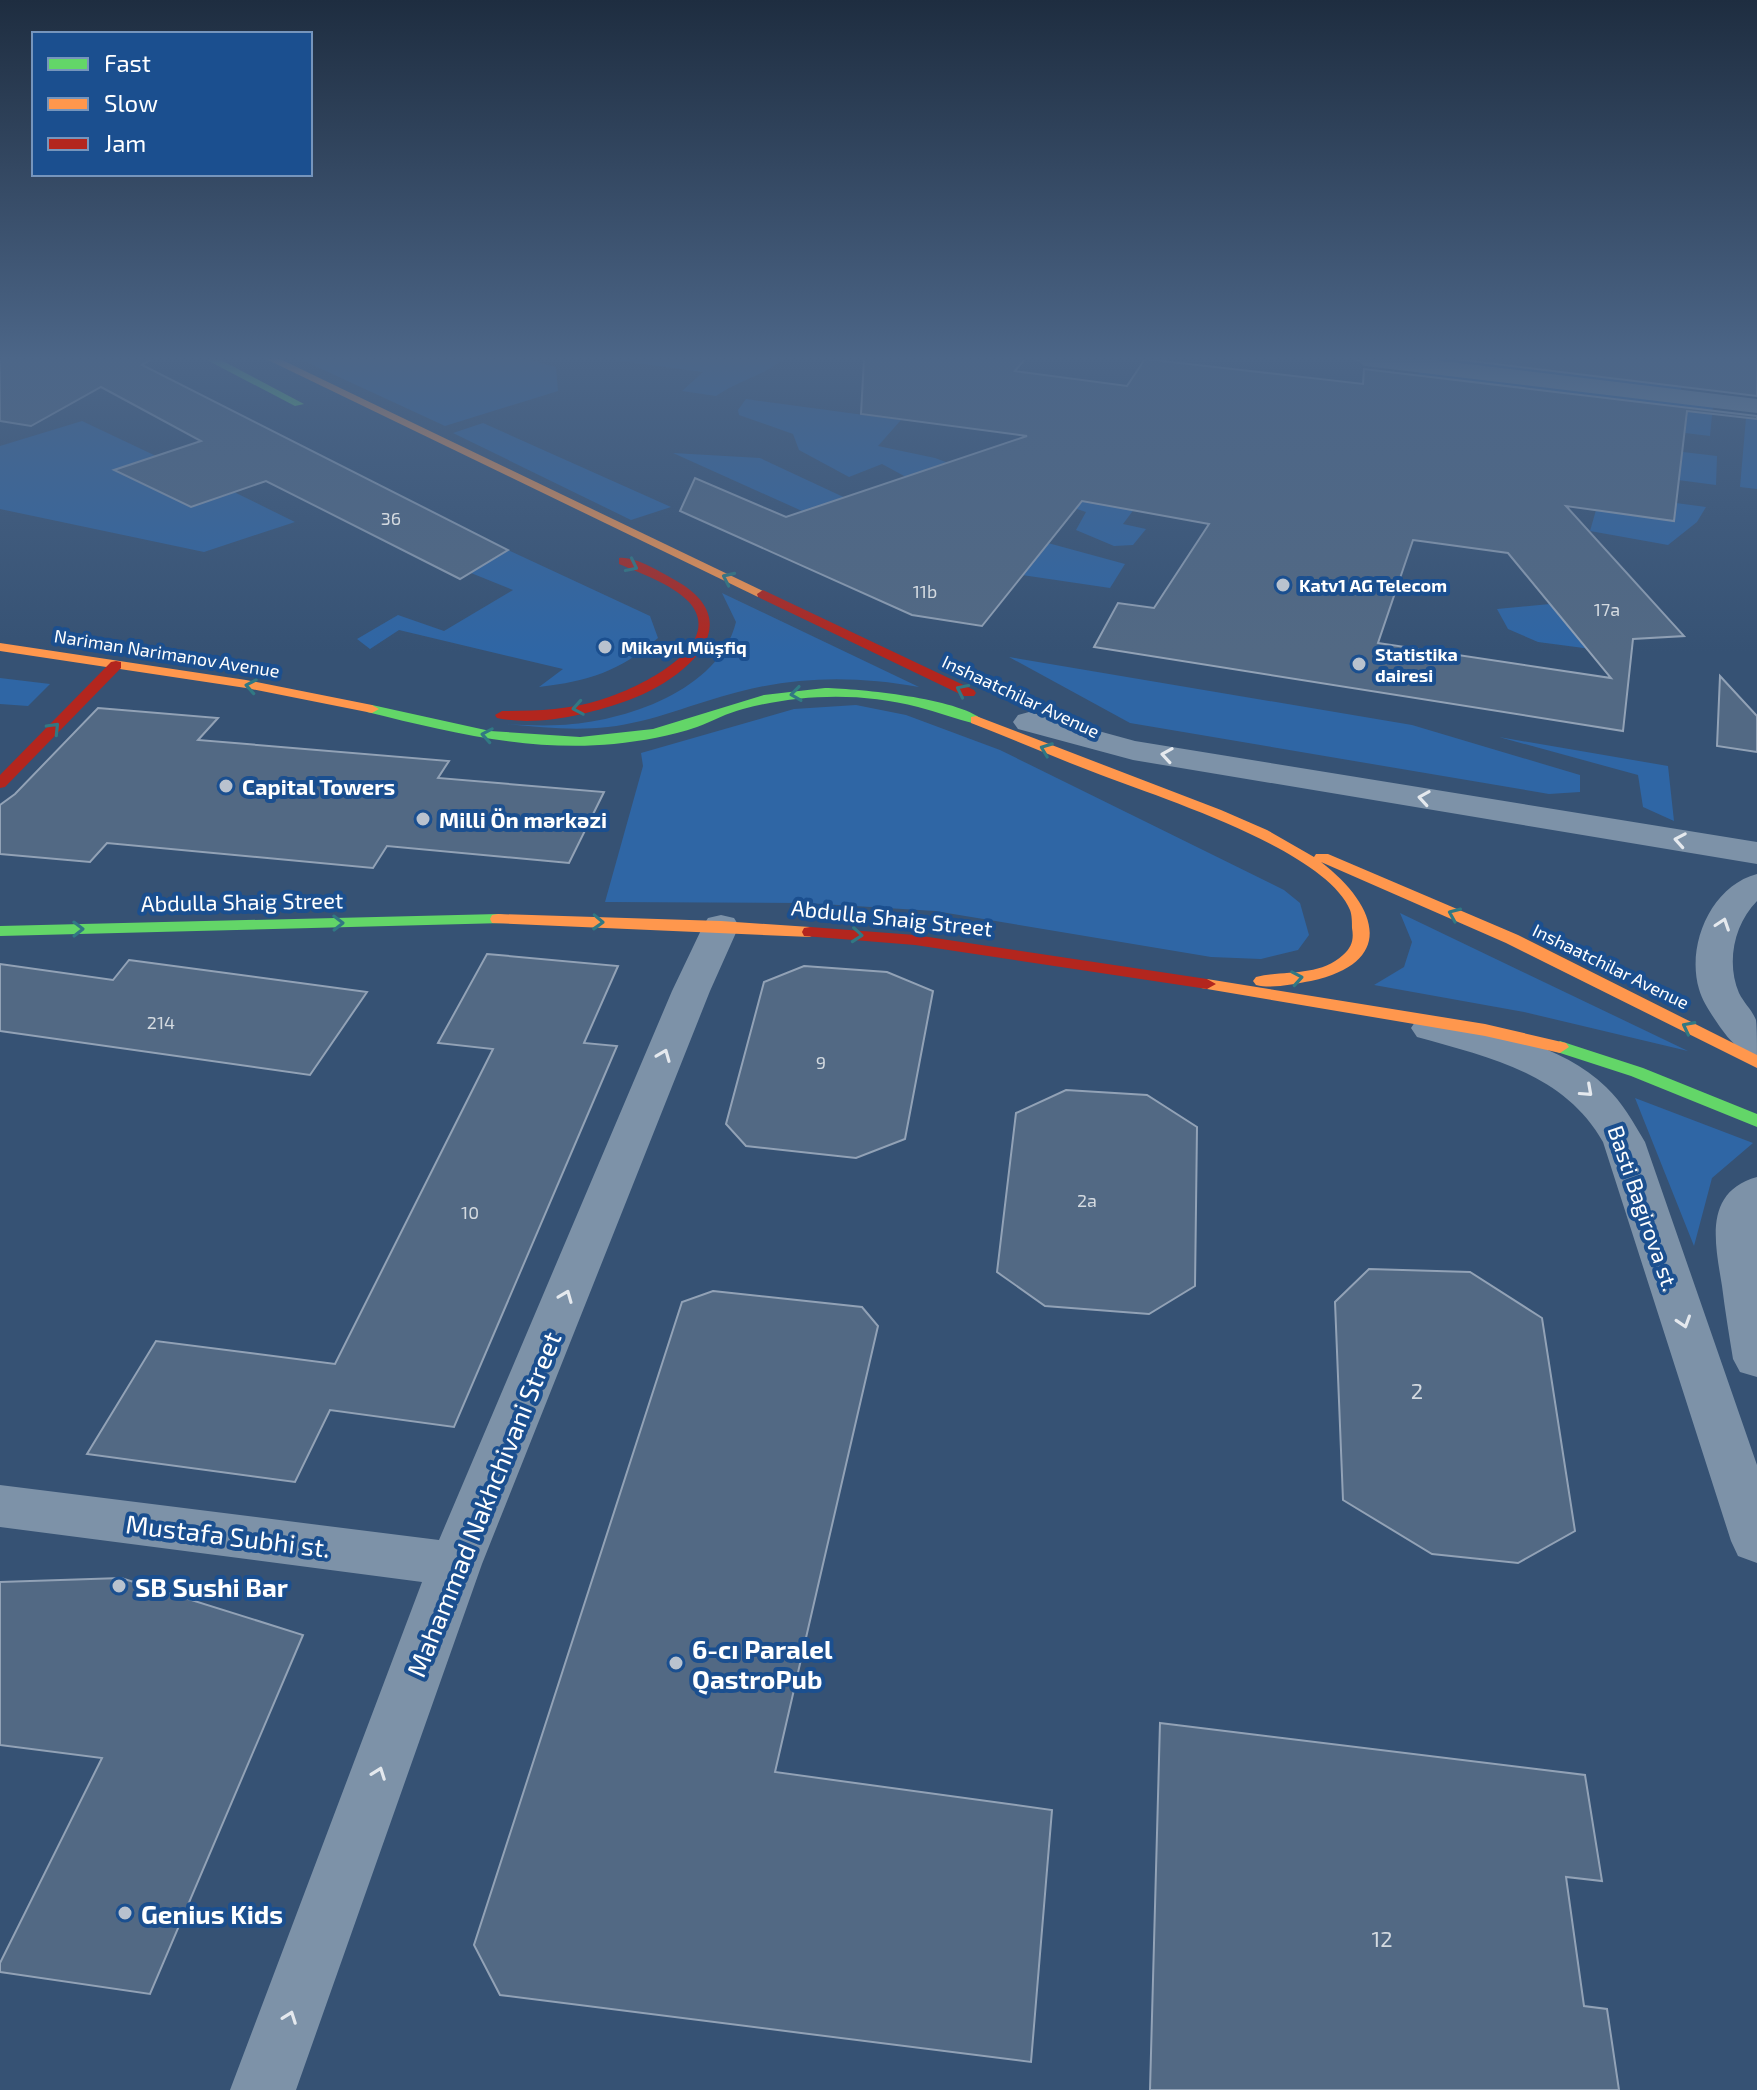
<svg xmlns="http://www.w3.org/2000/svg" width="1757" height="2090" viewBox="0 0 1757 2090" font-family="'Exo 2',sans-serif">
<rect width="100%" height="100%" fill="#365274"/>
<g fill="#2f66a5">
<polygon points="300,359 526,359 556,367 558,391 445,426"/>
<path d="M606 359H783C763 376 738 381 716 396L682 391 703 372Z"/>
<polygon points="1411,359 1515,359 1681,378 1681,391"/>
<polygon points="1420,371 1713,406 1710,436 1685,433 1686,414 1415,381"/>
<polygon points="746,399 901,420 878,446 935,458 989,478 906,477 882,464 849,477 799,450 793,434 739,415 738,410"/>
<polygon points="1746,418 1757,419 1757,489 1740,487"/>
<polygon points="82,421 156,456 115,470 191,507 234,492 295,522 204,552 0,509 0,446"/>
<polygon points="483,423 671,507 631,520 453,433"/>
<polygon points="1590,441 1717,456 1716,485 1526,460"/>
<polygon points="673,453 760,458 852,501 831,524"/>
<polygon points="1144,496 1123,524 1146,529 1133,545 1114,546 1076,530 1086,512 1047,499"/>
<polygon points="1676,503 1706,507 1697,522 1668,545 1590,531 1596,510 1674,521"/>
<polygon points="1048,543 1125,564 1110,588 1022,575"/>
<path d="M508 550 650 616 658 638C619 672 589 681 539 687L563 669 399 630 370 649 357 639 398 615 444 631 513 590 471 573Z"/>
<path d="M722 593 919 687C857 676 799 676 738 692 694 703 653 722 608 727 573 731 539 727 504 724 522 725 541 726 560 725 624 722 719 691 736 622Z"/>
<polygon points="1550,604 1559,616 1584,615 1614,652 1538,642 1508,629 1497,609"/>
<polygon points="1009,657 1412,725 1580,775 1580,792 1549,794 1130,723"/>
<polygon points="0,678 50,684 28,706 0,704"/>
<polygon points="856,705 906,715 1000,750 1284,890 1300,903 1309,935 1298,950 1261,959 1211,957 935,911 806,903 605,902 643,766 641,753 794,709"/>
<polygon points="1499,737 1668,766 1674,821 1643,807 1638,775"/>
<polygon points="1400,913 1688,1051 1524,1012 1374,985 1404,967 1412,942"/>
<polygon points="1635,1098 1753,1143 1712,1178 1694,1246"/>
</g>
<g fill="#526984" stroke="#92a2b6" stroke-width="2" fill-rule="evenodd">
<polygon points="0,359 152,359 142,365 508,550 460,579 266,481 191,507 114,470 201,441 101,387 31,426 0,421"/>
<path d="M864 359H1025L1015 371 1127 386 1145 359 1363 384 1364 369 1757 416V419L1687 411 1674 521 1566 506 1684 636 1633 639 1623 731 1094 647 1118 603 1154 608 1209 524 1082 501 982 626 912 615 680 511 695 478 786 517 1027 436 861 414ZM1413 540 1508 553 1611 678 1378 643Z"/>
<polygon points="1455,359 1757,359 1757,396"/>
<polygon points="1720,676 1757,716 1757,752 1717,746"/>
<polygon points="98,708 218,718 198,740 449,761 438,778 604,792 569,863 387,846 373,868 107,843 90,862 0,854 0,805 15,794"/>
<polygon points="487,954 618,966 584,1043 617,1046 454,1427 330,1410 295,1482 87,1454 156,1341 335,1364 493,1049 438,1043"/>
<polygon points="129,960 367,992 310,1075 0,1031 0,964 113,980"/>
<polygon points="804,966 887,972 933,991 905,1139 856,1158 746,1146 726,1124 764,982"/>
<polygon points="1066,1090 1147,1095 1197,1127 1195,1286 1149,1314 1045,1306 997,1272 1016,1113"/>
<polygon points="1369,1269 1470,1272 1542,1318 1575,1531 1518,1563 1432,1554 1343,1500 1335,1302"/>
<polygon points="713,1291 862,1307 878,1326 775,1772 1052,1810 1031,2062 500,1995 474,1945 682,1302"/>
<polygon points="121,1578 303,1635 150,1994 0,1972 0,1963 102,1758 0,1745 0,1582"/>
<polygon points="1160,1723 1585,1775 1602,1881 1566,1877 1584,2006 1607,2009 1619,2090 1150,2090"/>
</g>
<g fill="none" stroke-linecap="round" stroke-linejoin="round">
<g fill="#7d92a8" fill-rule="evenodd">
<polygon points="1354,359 1426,359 1757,399 1757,413 1365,366"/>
<polygon points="1029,712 1135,741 1757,842 1757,864 1133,760 1018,729 1013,722 1018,715"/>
<path d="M1757 874V901C1734 924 1726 963 1739 993 1744 1003 1752 1010 1756 1020 1757 1029 1757 1046 1757 1057 1740 1052 1730 1041 1720 1027 1712 1015 1703 1003 1699 989 1686 945 1711 886 1757 874Z"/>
<polygon points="721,915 734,918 739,926 710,991 482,1564 296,2090 230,2090 422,1582 0,1527 0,1485 439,1540 672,991 703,926 708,918"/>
<path d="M1431 1016C1489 1031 1562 1044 1606 1087 1623 1103 1633 1122 1645 1142L1757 1465V1563L1738 1556 1731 1541 1603 1142C1564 1073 1488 1057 1417 1037L1411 1028 1417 1019Z"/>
<path d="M1757 1177V1377L1740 1372 1733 1359C1729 1335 1725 1310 1722 1286 1715 1243 1703 1192 1757 1177Z"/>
</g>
<g fill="#63d668" fill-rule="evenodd">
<polygon points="205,359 219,359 304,404 295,406"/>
<path d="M825 688C861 689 957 698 983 720L976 724C956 719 937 712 918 707 860 692 800 694 743 709 727 713 713 721 697 727 671 736 642 741 614 744 530 752 448 732 367 712L365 709 372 705 490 731 580 737 653 729 764 695Z"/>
<polygon points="498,914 504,915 506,919 504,923 0,936 0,926"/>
<polygon points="1560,1041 1643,1068 1757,1114 1757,1127 1631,1076 1554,1051 1551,1047"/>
</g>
<g fill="#ff974d" fill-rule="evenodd">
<polygon points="266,359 280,359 769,594 758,597"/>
<polygon points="0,643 246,680 372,705 379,709 372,713 246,688 0,651"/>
<path d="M976 716 1221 810 1267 830 1314 857 1316 854H1328L1518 935 1757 1055V1068L1506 943 1321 862C1377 905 1398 962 1311 981 1294 984 1272 989 1256 985L1253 981 1256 977C1285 970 1319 977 1343 955 1352 947 1354 939 1352 928 1352 923 1352 915 1350 910 1325 850 1161 798 1101 775 1058 759 1015 740 971 723V717Z"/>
<polygon points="498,914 721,921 810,927 818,932 810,937 492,923 490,919 492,915"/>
<polygon points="1207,979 1485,1024 1566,1043 1569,1047 1560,1053 1485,1036 1201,988 1198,984 1201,980"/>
</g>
<g fill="#b3261e" fill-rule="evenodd">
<path d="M619 558C635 556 660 572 675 580 753 624 683 680 629 700 590 714 538 727 497 718L495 715 502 711C535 711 568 710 600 700 632 691 729 647 689 602 670 583 642 574 619 564Z"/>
<polygon points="763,590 974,690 976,693 974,696 964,696 758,597 757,594"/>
<polygon points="116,661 121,662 121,668 5,787 0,788 0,775 111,662"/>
<polygon points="810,927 915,935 1207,979 1216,984 1207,989 915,945 804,936 802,932 804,928"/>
</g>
</g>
<defs><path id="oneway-chevron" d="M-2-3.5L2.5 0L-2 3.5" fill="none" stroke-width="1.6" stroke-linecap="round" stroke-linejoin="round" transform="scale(2)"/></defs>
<g stroke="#317883">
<use href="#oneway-chevron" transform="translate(632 566) rotate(26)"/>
<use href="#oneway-chevron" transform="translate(728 578) rotate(-155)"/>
<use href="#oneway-chevron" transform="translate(251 686) rotate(-170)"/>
<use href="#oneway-chevron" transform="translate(962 690) rotate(-154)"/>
<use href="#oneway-chevron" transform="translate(796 694) rotate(172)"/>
<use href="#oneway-chevron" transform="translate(578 708) rotate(170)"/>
<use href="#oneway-chevron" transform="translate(54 728) rotate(-46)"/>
<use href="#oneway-chevron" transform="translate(487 735) rotate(-170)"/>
<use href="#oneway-chevron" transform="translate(1046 749) rotate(-159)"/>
<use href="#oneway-chevron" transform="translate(1454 914) rotate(-157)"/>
<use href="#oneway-chevron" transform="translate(598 922) rotate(2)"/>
<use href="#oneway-chevron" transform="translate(338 923) rotate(-1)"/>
<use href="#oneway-chevron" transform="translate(78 929) rotate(-1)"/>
<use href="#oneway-chevron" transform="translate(857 935) rotate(5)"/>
<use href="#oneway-chevron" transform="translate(1297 978) rotate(-10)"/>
<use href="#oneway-chevron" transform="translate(1688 1027) rotate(-153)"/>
</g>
<g stroke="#e5e9ee">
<use href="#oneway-chevron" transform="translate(1167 755) rotate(-171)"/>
<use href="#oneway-chevron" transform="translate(1424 798) rotate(-171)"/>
<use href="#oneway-chevron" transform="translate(1680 840) rotate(-170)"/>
<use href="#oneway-chevron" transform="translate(1723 924) rotate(-71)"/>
<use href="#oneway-chevron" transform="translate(664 1055) rotate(-68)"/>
<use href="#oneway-chevron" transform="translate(1587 1091) rotate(42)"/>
<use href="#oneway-chevron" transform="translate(566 1296) rotate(-68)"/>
<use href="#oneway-chevron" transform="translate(1684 1322) rotate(72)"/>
<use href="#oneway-chevron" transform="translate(379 1773) rotate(-70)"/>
<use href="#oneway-chevron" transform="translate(290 2017) rotate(-70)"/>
</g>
<linearGradient id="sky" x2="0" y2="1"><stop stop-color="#1e2d40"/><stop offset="0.55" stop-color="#4c6688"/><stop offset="1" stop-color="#4c6688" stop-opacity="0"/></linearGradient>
<rect width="1757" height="652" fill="url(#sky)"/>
<g fill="#b9c2ce" stroke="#1b4f8f" stroke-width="3">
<circle cx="1283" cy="585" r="8"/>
<circle cx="605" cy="647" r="8"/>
<circle cx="1359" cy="664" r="8"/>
<circle cx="226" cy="786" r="8"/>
<circle cx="423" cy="819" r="8"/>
<circle cx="119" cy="1586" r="8"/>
<circle cx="676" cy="1663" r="8"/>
<circle cx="125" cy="1913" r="8"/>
</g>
<g text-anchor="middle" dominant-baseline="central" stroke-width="8" stroke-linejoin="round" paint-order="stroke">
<g font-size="18" fill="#d4dae0">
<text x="391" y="518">36</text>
<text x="925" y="591">11b</text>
<text x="1607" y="609">17a</text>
<text x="161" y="1022">214</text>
<text x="821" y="1062">9</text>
<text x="1087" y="1200">2a</text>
<text x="470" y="1212">10</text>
</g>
<g font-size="18" font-weight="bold" fill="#fff" stroke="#1b4f8f" text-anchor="start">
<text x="1299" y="585">Katv1 AG Telecom</text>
<text x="621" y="647">Mikayıl Müşfiq</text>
<text x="1375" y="654">Statistika<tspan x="1375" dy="21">dairesi</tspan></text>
</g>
<g font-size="18" fill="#fff" stroke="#1b4f8f">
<text transform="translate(167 653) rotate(9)">Nariman Narimanov Avenue</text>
<text transform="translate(1021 696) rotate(25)">Inshaatchilar Avenue</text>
<text transform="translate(1611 966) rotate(26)">Inshaatchilar Avenue</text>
</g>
<g font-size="22" font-weight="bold" fill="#fff" stroke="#1b4f8f" text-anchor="start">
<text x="242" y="786">Capital Towers</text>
<text x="439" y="819">Milli Ön mərkəzi</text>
</g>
<g font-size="22" fill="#fff" stroke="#1b4f8f">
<text transform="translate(242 901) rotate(-1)">Abdulla Shaig Street</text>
<text transform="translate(892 917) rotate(6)">Abdulla Shaig Street</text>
<text transform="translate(1644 1208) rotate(71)">Basti Bagirova st.</text>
</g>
<g font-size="22" fill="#d4dae0">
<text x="1417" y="1390">2</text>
<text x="1382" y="1938">12</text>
</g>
<g font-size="26" fill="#fff" stroke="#1b4f8f">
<text transform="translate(483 1504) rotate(-68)">Mahammad Nakhchivani Street</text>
<text transform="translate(228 1535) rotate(7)">Mustafa Subhi st.</text>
</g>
<g font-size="26" font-weight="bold" fill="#fff" stroke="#1b4f8f" text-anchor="start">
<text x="135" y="1586">SB Sushi Bar</text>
<text x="692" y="1648">6-cı Paralel<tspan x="692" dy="30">QastroPub</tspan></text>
<text x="141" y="1913">Genius Kids</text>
</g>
</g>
<rect x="32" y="32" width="280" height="144" fill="#1b4f8f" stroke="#7695bc" stroke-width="2"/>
<rect x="48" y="58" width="40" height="12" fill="#63d668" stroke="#7695bc" stroke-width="2"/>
<text x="104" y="72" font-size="24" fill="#ffffff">Fast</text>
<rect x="48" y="98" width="40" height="12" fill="#ff974d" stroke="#7695bc" stroke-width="2"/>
<text x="104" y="112" font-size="24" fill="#ffffff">Slow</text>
<rect x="48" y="138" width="40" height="12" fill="#b3261e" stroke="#7695bc" stroke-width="2"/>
<text x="104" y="152" font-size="24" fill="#ffffff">Jam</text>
</svg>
